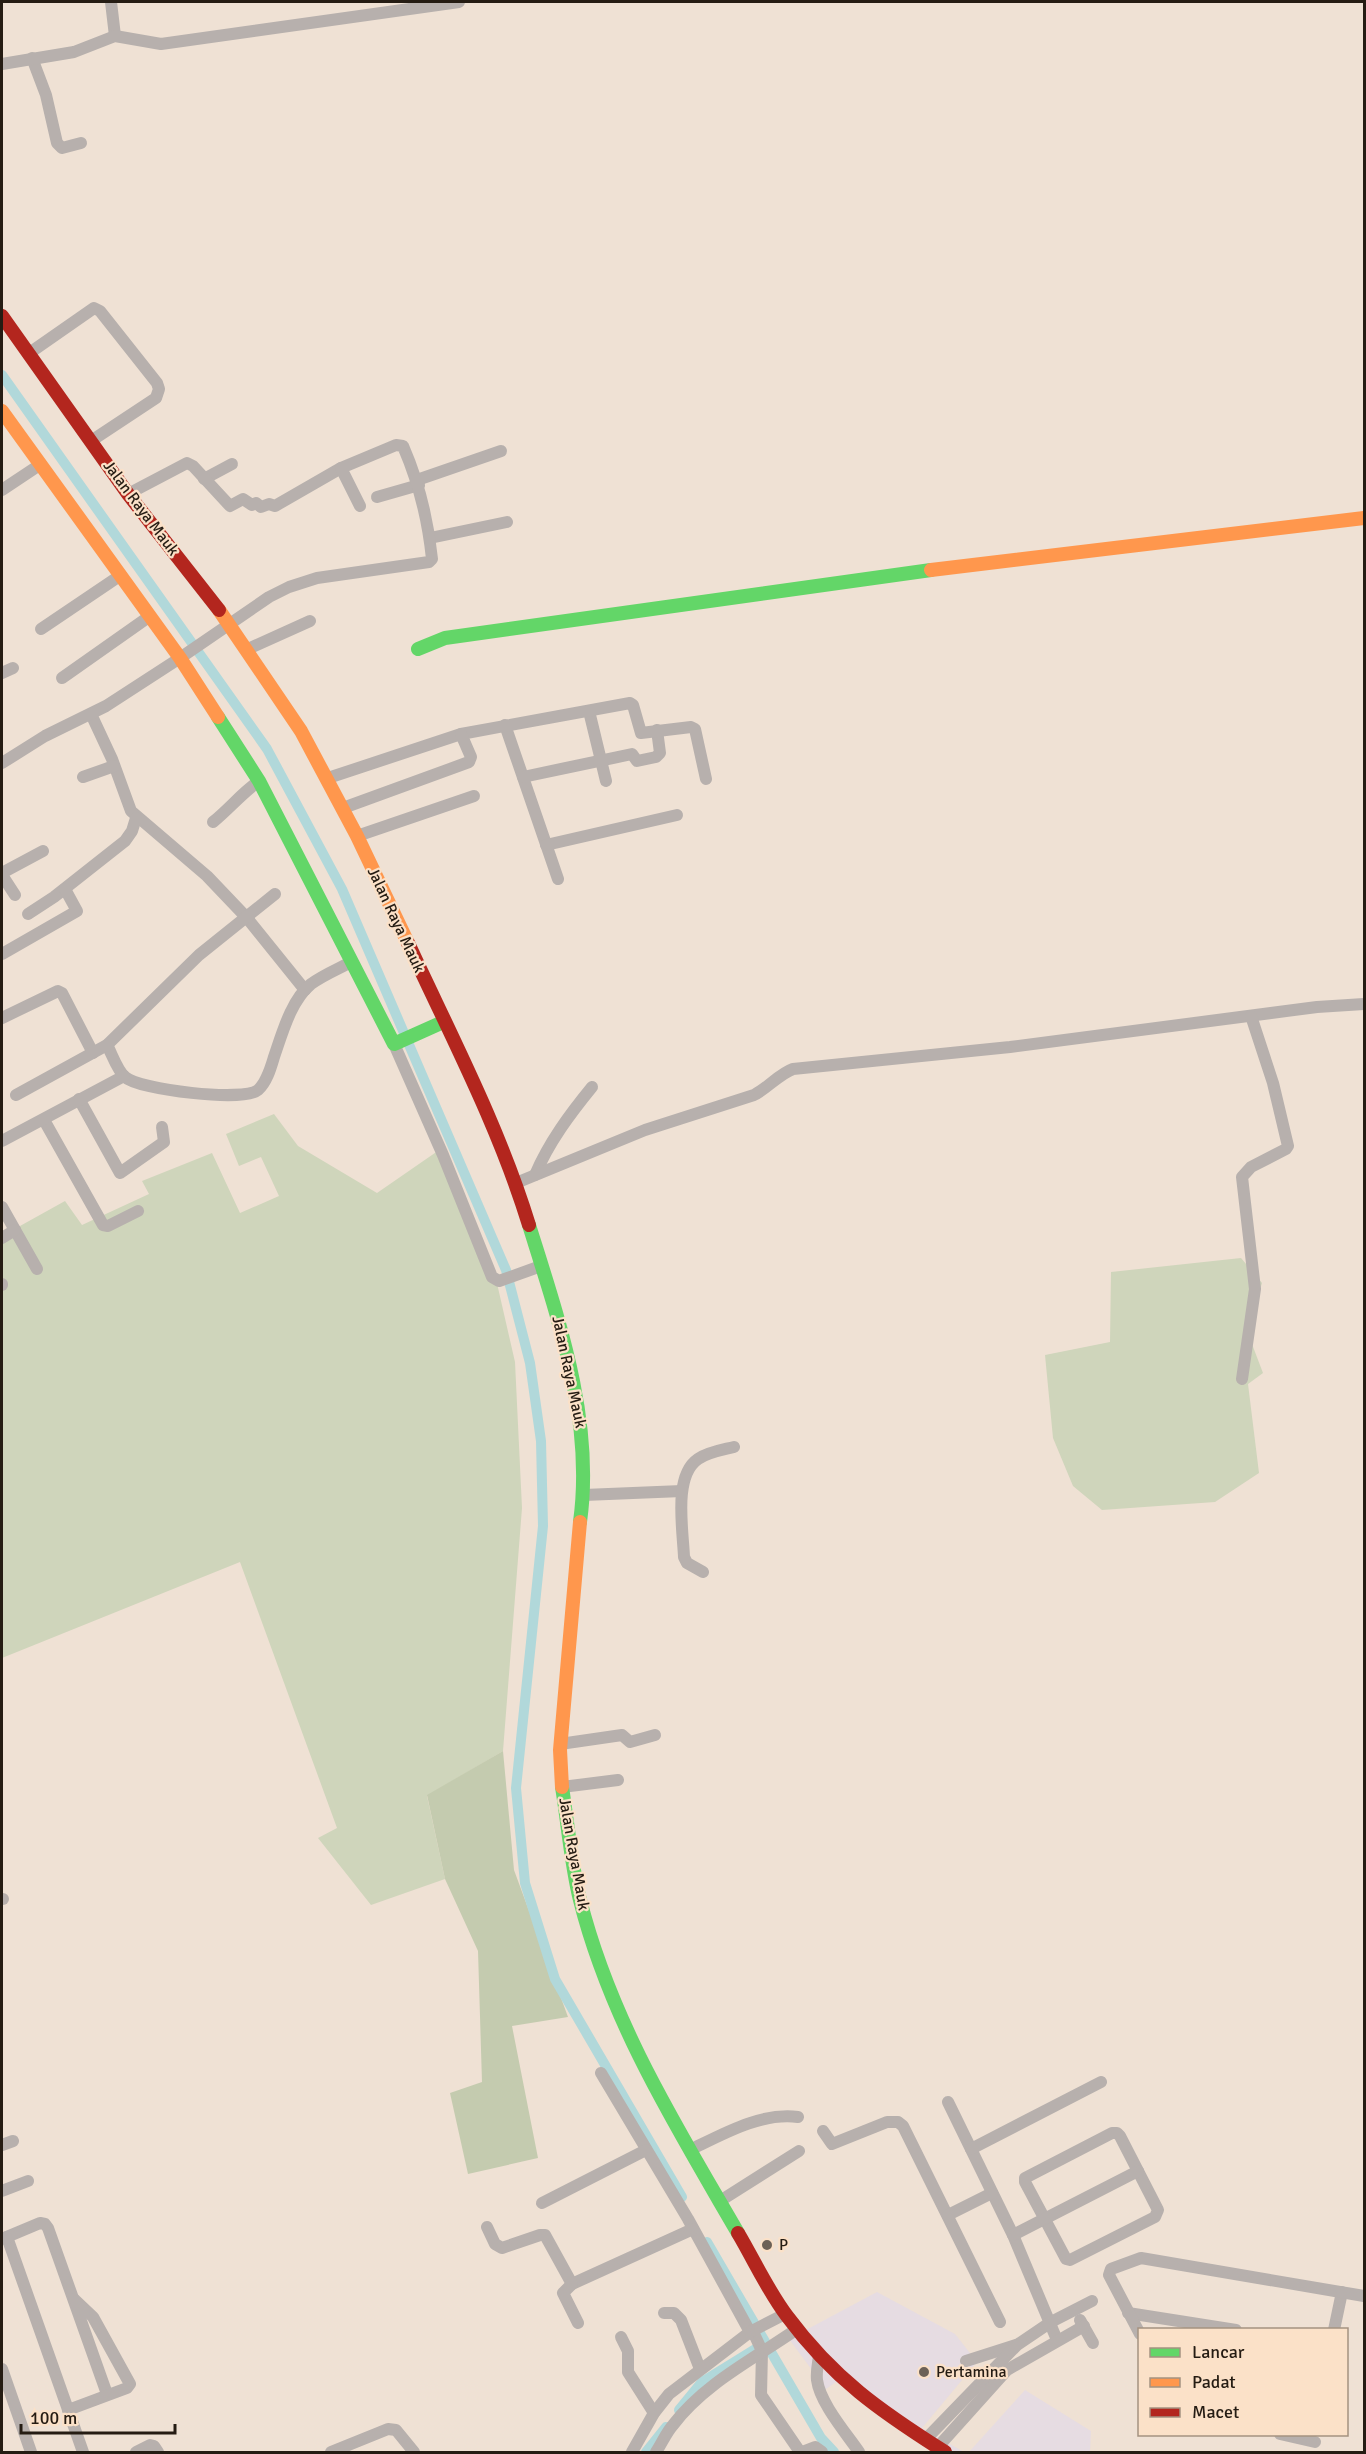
<svg xmlns="http://www.w3.org/2000/svg" width="1366" height="2454" viewBox="0 0 1366 2454" font-family="Signika,sans-serif">
<rect width="100%" height="100%" fill="#efe1d4"/>
<g fill="#e6dce2">
<polygon points="877,2292 955,2334 977,2362 922,2428 964,2452 940,2452 836,2382 826,2389 789,2339"/>
<polygon points="1025,2390 1091,2431 1090,2452 969,2452"/>
</g>
<g fill="#cfd5bb">
<polygon points="274,1114 298,1146 377,1193 445,1146 496,1279 515,1362 522,1508 503,1751 427,1796 445,1879 371,1905 318,1838 337,1828 240,1562 2,1658 2,1236 65,1201 82,1225 149,1194 142,1181 212,1153 240,1213 279,1196 261,1157 239,1166 226,1134"/>
<polygon points="1241,1258 1262,1283 1247,1331 1263,1373 1248,1384 1259,1473 1215,1502 1102,1510 1073,1486 1053,1438 1045,1355 1110,1342 1111,1272"/>
</g>
<polygon fill="#c4cbaf" points="503,1751 514,1870 568,2017 512,2026 538,2158 468,2174 450,2093 482,2082 478,1951 445,1879 427,1795"/>
<g fill="none" stroke-linecap="round" stroke-linejoin="round">
<g stroke="#b1d8da" stroke-width="10">
<polyline points="2,375 267,749 342,889 506,1270 530,1363 541,1441 543,1526 516,1788 525,1883 555,1979 682,2197"/>
<polyline points="707,2242 821,2438 834,2452"/>
<polyline points="679,2410 702,2382 757,2348"/>
<polyline points="646,2452 666,2427"/>
</g>
<g stroke="#b7b0ad" stroke-width="12">
<polyline points="111,2 115,36"/>
<polyline points="32,58 46,95 57,143 62,148 81,143"/>
<polyline points="2,64 74,52 115,36 161,44 459,2"/>
<polyline points="28,354 94,308 100,311 157,383 159,389 156,398 91,441"/>
<polyline points="204,479 232,464"/>
<polyline points="417,480 501,451"/>
<polyline points="2,490 41,464"/>
<polyline points="128,494 187,463 193,466 230,506 243,499 252,505 256,503 261,507 269,504 275,506 341,468"/>
<polyline points="377,497 419,485"/>
<polyline points="430,538 507,522"/>
<polyline points="41,629 121,575"/>
<polyline points="248,649 310,621"/>
<polyline points="2,673 13,668"/>
<polyline points="62,678 150,616"/>
<polyline points="589,711 606,781"/>
<polyline points="91,714 112,759 131,811 207,876 247,918 305,990"/>
<polyline points="505,725 558,879"/>
<path d="M2 763 45 736 106 706 180 658 269 597 289 587 317 578 429 562 432 559C428 519 419 483 403 446L396 445 341 468 360 506"/>
<polyline points="83,777 114,766"/>
<polyline points="523,777 632,754 637,761 656,757 660,753 657,730"/>
<polyline points="328,778 461,734 630,703 633,705 641,733 691,727 695,729 706,779"/>
<polyline points="343,808 469,762 471,757 461,734"/>
<path d="M213 822C229 809 242 793 259 781"/>
<polyline points="357,836 474,796"/>
<polyline points="546,845 677,815"/>
<polyline points="2,873 43,851"/>
<polyline points="2,875 15,895"/>
<polyline points="28,914 54,897 125,841 132,831 136,818"/>
<polyline points="2,954 77,911 65,889"/>
<polyline points="2,1018 58,991 62,993 93,1053"/>
<polyline points="394,1044 443,1155 492,1277 499,1281 541,1266"/>
<path d="M107 1045C112 1054 117 1070 125 1077 139 1090 244 1102 258 1090 267 1082 271 1067 274 1057 282 1034 291 1000 311 984 323 975 338 969 351 962"/>
<polyline points="16,1095 107,1045 199,955 275,894"/>
<polyline points="79,1099 120,1173 164,1142 162,1127"/>
<polyline points="44,1120 103,1225 108,1226 138,1211"/>
<polyline points="2,1141 124,1076"/>
<path d="M535 1175C549 1142 570 1114 592 1087"/>
<path d="M516 1183 645 1130 754 1095C768 1088 779 1074 793 1069L1010 1047 1317 1007 1364 1004"/>
<polyline points="2,1207 37,1269"/>
<polyline points="2,1238 15,1230"/>
<polyline points="2,1285 2,1284"/>
<polyline points="1242,1379 1255,1289 1242,1177 1251,1167 1286,1149 1288,1146 1273,1083 1251,1016"/>
<polyline points="584,1495 682,1491"/>
<path d="M703 1572 687 1563 684 1557C683 1530 673 1476 698 1459 708 1452 722 1450 734 1447"/>
<polyline points="560,1744 622,1735 630,1742 655,1735"/>
<polyline points="562,1787 618,1780"/>
<polyline points="2,1899 3,1899"/>
<polyline points="601,2073 688,2219 750,2332 755,2336 762,2351 761,2395 800,2452"/>
<polyline points="948,2102 1013,2235 1057,2340"/>
<polyline points="823,2131 832,2144 887,2122 898,2122 903,2126 1000,2322"/>
<polygon points="1112,2133 1117,2133 1120,2136 1158,2210 1155,2217 1070,2260 1066,2259 1025,2182 1025,2178"/>
<polyline points="2,2145 13,2141"/>
<polyline points="971,2149 1101,2082"/>
<path d="M690 2150C723 2134 761 2112 798 2117"/>
<polyline points="2,2191 28,2181"/>
<polyline points="720,2201 799,2151"/>
<polyline points="542,2203 646,2150"/>
<polyline points="948,2215 992,2193"/>
<polyline points="487,2227 495,2244 502,2248 540,2235 545,2235 572,2284 693,2229"/>
<polyline points="1013,2235 1138,2171"/>
<polyline points="7,2237 83,2452"/>
<polyline points="2,2239 40,2223 45,2224 48,2228 107,2394"/>
<polyline points="572,2284 563,2293 578,2323"/>
<polyline points="664,2313 674,2313 681,2320 700,2369"/>
<polyline points="1128,2313 1236,2330"/>
<polyline points="1080,2320 1093,2343"/>
<polyline points="1334,2330 1342,2292"/>
<polyline points="1140,2334 1109,2275 1111,2269 1141,2258 1364,2296"/>
<polyline points="621,2337 628,2351 628,2372 654,2413"/>
<path d="M819 2356C818 2364 816 2372 817 2380 820 2403 846 2433 859 2452"/>
<polyline points="966,2361 1016,2345"/>
<polyline points="2,2369 31,2452"/>
<polyline points="68,2410 127,2388 130,2384 93,2317 74,2299"/>
<polyline points="1280,2434 1315,2442"/>
<polyline points="925,2440 1017,2345 1051,2322 1092,2301"/>
<polyline points="937,2448 1007,2370 1084,2326"/>
<polyline points="136,2452 150,2445 154,2446 158,2452"/>
<polyline points="331,2452 388,2429 396,2430 414,2452"/>
<polyline points="632,2452 654,2413 669,2394 750,2332 785,2314"/>
<path d="M656 2452C662 2443 666 2433 673 2425 705 2383 754 2359 797 2329"/>
<polyline points="802,2452 815,2447 822,2452"/>
</g>
<g stroke="#63d668" stroke-width="14">
<polyline points="418,649 445,638 931,570"/>
<polyline points="218,717 259,781 394,1044 443,1022"/>
<path d="M529 1225C559 1321 594 1421 580 1522"/>
<path d="M562 1787C568 1824 571 1864 580 1900 611 2022 676 2126 738 2233"/>
</g>
<g stroke="#ff974d" stroke-width="14">
<polyline points="2,411 180,658 218,717"/>
<polyline points="931,570 1364,518"/>
<polyline points="219,610 301,731 357,836 408,943"/>
<polyline points="562,1787 560,1750 580,1522"/>
</g>
<g stroke="#b3261e" stroke-width="14">
<polyline points="2,316 128,494 219,610"/>
<path d="M408 943C451 1036 499 1127 529 1225"/>
<path d="M738 2233C754 2260 768 2291 787 2316 833 2378 880 2411 945 2452"/>
</g>
</g>
<g fill="#6c6157" stroke="#fbe1c8" stroke-width="2">
<circle cx="767" cy="2245" r="6"/>
<circle cx="924" cy="2372" r="6"/>
</g>
<g text-anchor="middle" dominant-baseline="central" stroke-width="4.5" stroke-linejoin="round" paint-order="stroke">
<g font-size="16" fill="#251c13" stroke="#fbe1c8">
<text transform="translate(141 508) rotate(53)">Jalan Raya Mauk</text>
<text transform="translate(396 920) rotate(65)">Jalan Raya Mauk</text>
<text transform="translate(569 1372) rotate(78)">Jalan Raya Mauk</text>
<text transform="translate(574 1854) rotate(80)">Jalan Raya Mauk</text>
</g>
<g font-size="16" fill="#251c13" stroke="#fbe1c8" text-anchor="start">
<text x="779" y="2245">P</text>
<text x="936" y="2372">Pertamina</text>
</g>
</g>
<rect width="1366" height="2454" fill="none" stroke="#251c13" stroke-width="6"/>
<rect x="1138" y="2328" width="210" height="108" fill="#fbe1c8" stroke="#a59280" stroke-width="1.5"/>
<rect x="1150" y="2348" width="30" height="9" fill="#63d668" stroke="#a59280" stroke-width="1.5"/>
<text x="1192" y="2358" font-size="18" fill="#251c13">Lancar</text>
<rect x="1150" y="2378" width="30" height="9" fill="#ff974d" stroke="#a59280" stroke-width="1.5"/>
<text x="1192" y="2388" font-size="18" fill="#251c13">Padat</text>
<rect x="1150" y="2408" width="30" height="9" fill="#b3261e" stroke="#a59280" stroke-width="1.5"/>
<text x="1192" y="2418" font-size="18" fill="#251c13">Macet</text>
<path d="M21 2424v9h154v-9" fill="none" stroke="#251c13" stroke-width="3"/>
<text x="30" y="2424" font-size="18" fill="#251c13" stroke="#fbe1c8" stroke-width="4.5" paint-order="stroke">100 m</text>
</svg>
